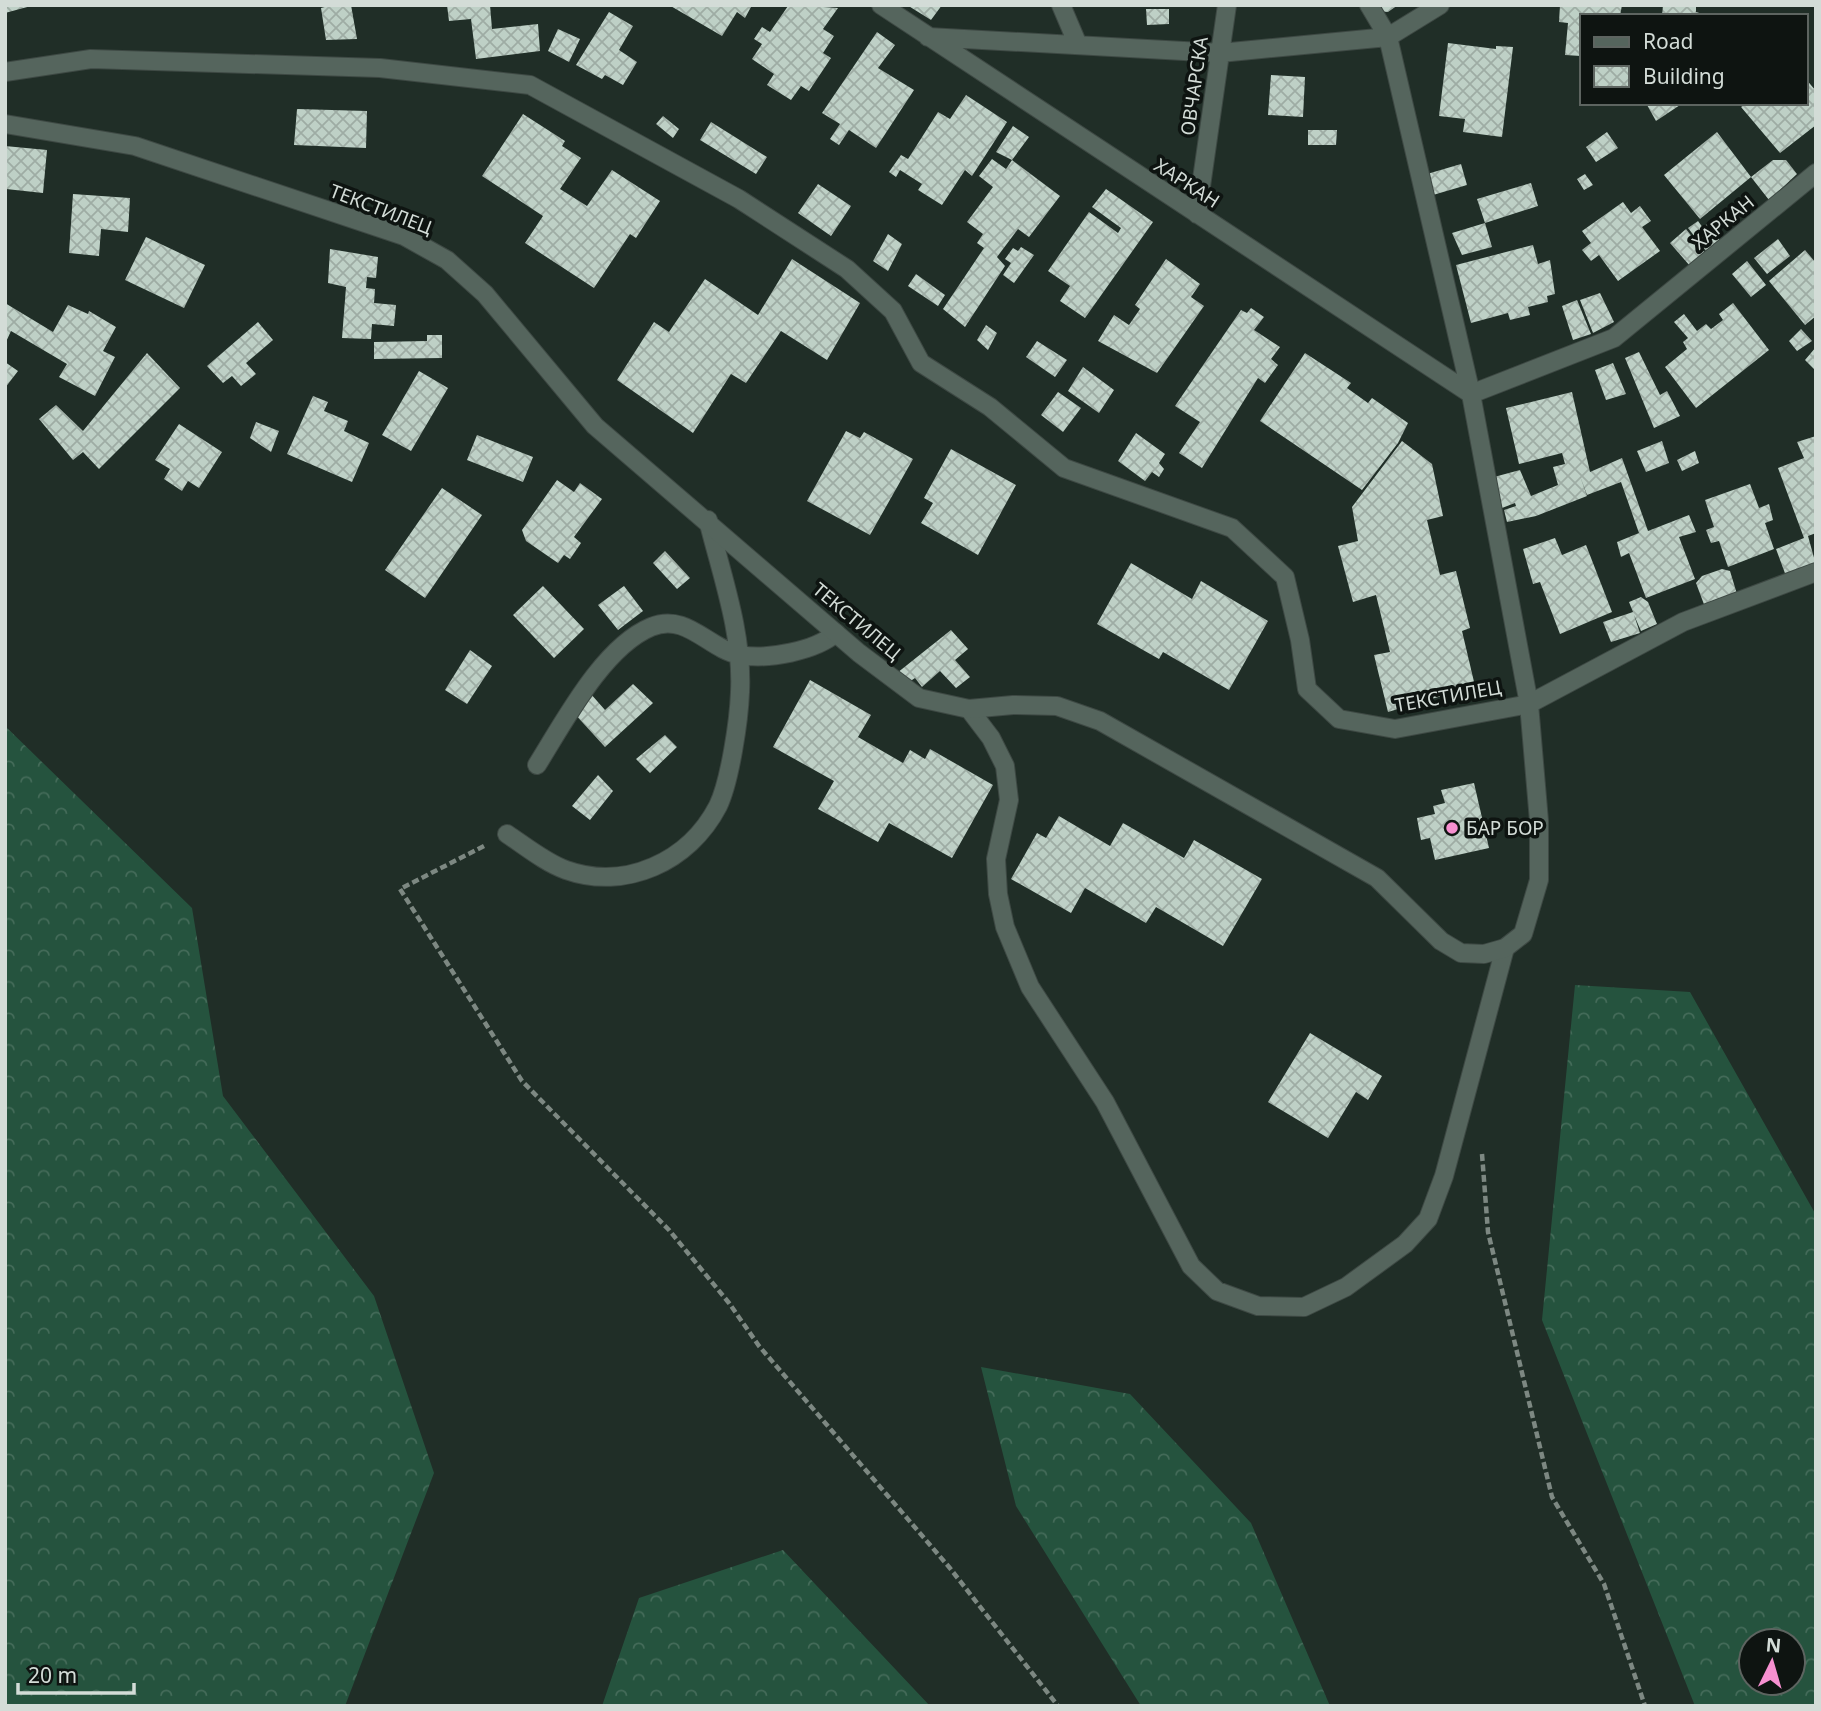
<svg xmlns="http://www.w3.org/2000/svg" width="1821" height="1711" viewBox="0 0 1821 1711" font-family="'Noto Sans',sans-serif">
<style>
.forest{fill:url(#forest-crowns);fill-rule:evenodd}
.building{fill:url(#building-cross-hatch)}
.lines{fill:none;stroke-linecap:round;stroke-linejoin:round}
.lane-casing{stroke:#3e4944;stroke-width:20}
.street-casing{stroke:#3e4944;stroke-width:20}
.path{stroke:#7d8882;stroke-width:4.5;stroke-dasharray:7 3.5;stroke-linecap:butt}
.lane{stroke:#55655d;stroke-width:18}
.street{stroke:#55655d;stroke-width:18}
.poi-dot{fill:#f690d0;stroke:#0e1411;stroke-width:2.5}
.labels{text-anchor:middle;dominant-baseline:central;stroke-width:7;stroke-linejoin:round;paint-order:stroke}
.street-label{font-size:19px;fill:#d3dcd7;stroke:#0e1411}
.poi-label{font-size:19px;fill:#d3dcd7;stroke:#0e1411;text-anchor:start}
</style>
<defs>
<pattern id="forest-crowns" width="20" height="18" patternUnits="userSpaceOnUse" patternTransform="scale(1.75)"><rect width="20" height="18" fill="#25533e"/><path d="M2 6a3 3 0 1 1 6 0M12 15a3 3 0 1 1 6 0" fill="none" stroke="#446b59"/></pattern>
<pattern id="building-cross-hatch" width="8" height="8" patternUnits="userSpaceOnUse" patternTransform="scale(1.75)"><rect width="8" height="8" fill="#bed0c6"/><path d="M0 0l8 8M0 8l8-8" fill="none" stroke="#9eaca4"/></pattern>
</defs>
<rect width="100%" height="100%" fill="#202e27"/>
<!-- forest -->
<path class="forest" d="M5,726l187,182 31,188 151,200 60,177 -89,233h-340z
M1575,985l115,7 126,223v491h-121l-153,-386zM1751,1641h42v42h-42z
M981,1367l149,27 121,129 79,183h-189l-125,-200z
M783,1550l147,156h-328l37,-108z"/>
<!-- building -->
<path class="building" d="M5,5h25l1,1 -26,7z
M332,5h19l6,34 -31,1 -5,-32z
M447,5h43l2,24 46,-5 2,27 -64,8 -5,-40 -22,2z
M669,5h79l3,2 -6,11 -8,-6 -15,24z
M793,5l45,3 -15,21 11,7 -11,17 8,5 -22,33 -8,-5 -10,14 -24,-15 7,-11 -22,-15 10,-15 -8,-5 8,-12 8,5 18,-26z
M907,5h35l-11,15z
M1363,5h35l-10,7 -23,-2z
M1560,5h62l-2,11h-39v40l-16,-1 3,-32 -9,-1z
M1663,5h33v7l13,4h-47z
M1146,9h23v15l-22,1z
M609,12l24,14 -14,24 18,12 -14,23 -18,-10 -3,4 -26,-14z
M558,29l22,10 -11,23 -21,-11z
M877,32l18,13 -17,23 36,22 -38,58 -27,-18 -10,15 -9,-6 10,-15 -18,-11z
M1448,43l48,6v-3l17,1 -11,90 -39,-5 2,-13 -26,-3z
M1271,75l34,2 -2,40 -35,-2z
M1805,78l11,13v34l-36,28 -39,-46 5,-4h59z
M966,95l41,27 -35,54 -7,-6 -23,35 -24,-15 4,-6 -22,-14 -4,7 -7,-5 12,-17 7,4 30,-47 12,7z
M1650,103h33l-27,18 -9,-16z
M297,109l70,2 -1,37 -72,-3z
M523,114l42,27 -3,5 19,12 -21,31 27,17 25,-36 48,31 -24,37 -6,-4 -36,54 -69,-45 18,-27 -61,-40z
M663,116l16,13 -6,9 -17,-14z
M711,122l56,35 -11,17 -56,-34z
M1013,126l16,11 -17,23 -16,-8z
M1308,130h29l-1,15h-28z
M1607,132l11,16 -22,14 -10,-15z
M1717,132l34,45 22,-17h13l11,14 -28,26 -18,-23 -51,42 -36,-44z
M5,146l42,4 -4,43 -37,-4z
M992,159l14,10 6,-9 48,36 -31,41 -11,-8 -21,28 8,9 -40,61 -22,-18 41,-61 -7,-5 6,-9 -16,-12 26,-35 -14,-11z
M1461,164l6,21 -34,10 -6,-21z
M1585,174l8,11 -9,5 -7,-11z
M1531,183l7,23 -53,17 -8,-24z
M818,184l33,22 -20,30 -33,-23z
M1106,189l47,33 -68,96 -25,-17 10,-15 -22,-15 41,-59 29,21 3,-5 -29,-21z
M73,194l57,4 -2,34 -27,-3 -2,27 -30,-3z
M1623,202l8,11 9,-7 11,15 -9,6 18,24 -42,30 -19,-26 -8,6 -9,-11 9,-7 -9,-12z
M1698,221l5,7 4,-4 13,16 -14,11 -18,-23z
M1485,223l7,24 -30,8 -10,-22z
M1686,229l19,24 -15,13 -20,-23z
M888,234l14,10 -14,27 -15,-10z
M146,237l59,28 -21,43 -59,-28z
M1778,239l12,17 -23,18 -13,-16z
M1533,245l5,19 12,-4 5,34 -8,2 1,6 -20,5 2,8 -20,5 -2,-7 -37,10 -15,-58z
M1021,247l13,8 -20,28 -11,-8 8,-12 -6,-4 8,-11 5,3z
M330,249l48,8 -2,21 -9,-1 -1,11 9,1 -1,14 22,2 -2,21 -22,-2 -1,15 -29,-1 4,-51 -18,-4z
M1805,250l11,13v53l-11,9 -36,-44z
M792,259l68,44 -33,57 -46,-29 -35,52 -15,-9 -38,59 -76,-53 37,-58 15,10 36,-53 53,36z
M1166,259l34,25 -9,13 13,9 -47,67 -59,-32 16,-26 15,10 11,-16 -5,-4z
M1747,261l19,24 -15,12 -19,-23z
M916,274l29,21 -7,11 -30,-20z
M1600,293l14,29 -21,11 -13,-33z
M1577,300l14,34 -18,6 -11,-34z
M5,303l48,29 15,-27 20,9 1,-3 27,16 -13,24 12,6 -20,39 -36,-19 8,-13 -56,-33 -6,13z
M1733,303l36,47 -73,58 -31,-41 22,-18 -4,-7 5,-4 -14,-16 10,-8 13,17 9,-7 5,5 12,-9 -4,-6z
M1251,308l13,9 -10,13 26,17 -9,12 7,6 -13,18 -7,-5 -56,90 -23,-15 21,-31 -25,-16 66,-96 6,3z
M258,322l15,18 -27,23 10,11 -15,12 -9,-10 -9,7 -16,-17z
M986,325l11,8 -9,17 -11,-10z
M1801,329l11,12 -15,10 -8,-10z
M427,335h15v23l-68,1v-17l53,-1z
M1037,341l30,19 -12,17 -29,-20z
M1816,347v24l-11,-11z
M1639,352l21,43 7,-4 13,25 -26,12 -29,-70z
M147,353l33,35 -81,81 -16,-17 -10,8 -34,-41 17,-14 27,26z
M1305,353l46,30 -4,5 21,15 4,-5 36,25 -10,20 -36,47 -102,-69z
M5,362l13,9 -13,17z
M1613,363l13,31 -20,6 -11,-30z
M1083,367l31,23 -15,23 -31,-22z
M419,371l29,17 -37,63 -29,-16z
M1058,392l23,16 -18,24 -22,-17z
M1572,392l18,80 32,-14 26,73 41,-16 7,17 -17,5 16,42 -49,19 -17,-45 -8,4 -4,-15 22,-9 -18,-51 -34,13 -7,-19 7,20 -51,20 -29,6 -3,-12 12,-4 -1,-3 -13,5 -8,-31 26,-7 11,26 27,-11 -5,-18 12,-3 -3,-11 -43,11 -13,-56z
M313,396l15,6 -4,9 24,10 -4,10 25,12 -17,39 -65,-28z
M256,422l23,9 -8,21 -21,-14z
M179,424l43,28 -23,36 -11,-7 -6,10 -18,-12 6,-10 -15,-9z
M846,431l14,7 4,-6 49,27 -43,76 -63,-34z
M1136,433l29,21 -6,9 5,6 -5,8 -7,-5 -7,9 -27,-20z
M477,435l56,22 -10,25 -56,-22z
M1816,436v97l-8,3 8,29 -30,11 -10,-27 28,-11 -26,-70 26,-10 -7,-16z
M1402,441l30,23 11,52 -16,4 13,55 16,-4 14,57 -8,3 13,55 -87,26 -14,-57 16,-3 -14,-57 -23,7 -15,-56 20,-5 -6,-34z
M1662,441l7,22 -23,9 -9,-21z
M951,449l65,36 -38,70 -57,-32 12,-20 -9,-5z
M1695,451l4,12 -17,8 -5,-11z
M557,480l17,12 6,-9 22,16 -28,38 7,6 -11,16 -6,-4 -6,8 -32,-22 -4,-11z
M1750,484l9,24 10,-4 4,16 -8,3 9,26 -46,18 -9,-26 -8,2 -5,-13 8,-3 -9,-27z
M442,488l40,27 -57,83 -40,-28z
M1555,538l7,17 24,-10 26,67 -52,22 -20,-52 -7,2 -10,-35z
M665,551l25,27 -13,11 -24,-26z
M1131,563l61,36 9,-18 67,40 -39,69 -66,-38 -4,7 -62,-35z
M1722,569l8,2 7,23 -32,13 -9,-24 6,-7z
M543,586l41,43 -30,29 -41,-43z
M624,586l19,25 -25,19 -20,-25z
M1641,597l7,5 9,22 -16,7 -7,-16 6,18 -29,9 -8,-20 30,-10 -4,-10z
M951,630l17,19 -13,11 15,17 -14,11 -16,-17 -18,16 -7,-9 -9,6 -9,-11z
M470,650l22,16 -25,38 -22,-14z
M810,680l61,35 -13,22 45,26 7,-13 15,9 5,-10 63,36 -41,73 -63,-35 -11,19 -60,-33 16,-28 -61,-34z
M633,684l20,19 -48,44 -33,-36 18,-18 15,17z
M665,735l12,12 -27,26 -14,-14z
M598,775l15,16 -23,29 -18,-14z
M1474,783l15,65 -54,12 -5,-22 -9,2 -4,-22 18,-4 -2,-8 12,-3 -4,-13z
M1059,816l51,30 13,-23 61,35 10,-18 68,39 -39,67 -67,-39 -10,16 -61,-35 -14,25 -60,-34 26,-46 9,5z
M1310,1033l72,43 -14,24 -12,-8 -28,46 -60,-36z"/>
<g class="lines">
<!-- lane casing -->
<g class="lane-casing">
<path id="lane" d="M969,709l22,29 14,28 4,34 -13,59 2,35 7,33 25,60 75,115 86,164 26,25 41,15 46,1 42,-20 59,-43 23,-25 16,-43 61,-228
M537,765c27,-43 66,-118 114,-138 36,-15 57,22 89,28 28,5 75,-4 96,-22
M507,834c18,12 39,29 59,36 59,21 123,-8 152,-64 12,-25 21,-86 22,-114 3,-58 -18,-116 -32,-172"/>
</g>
<!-- street casing -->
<g class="street-casing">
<path id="street" d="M881,5l590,389 143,-56 202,-165
M1061,5l17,40
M928,37l292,16 168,-16 52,-32
M5,72l86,-13 289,9 150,17 209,114 108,70 46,42 28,52 69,44 74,61 168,60 53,49 15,63 7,49 32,30 56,10 134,-25 154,-82 133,-50
M5,124l130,22 269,90 43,24 38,34 110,132 264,227 60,45 50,11 44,-4 44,1 43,15 277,157 64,63 20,12 23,1 21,-6 18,-14 16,-54v-59l-10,-117 -58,-310 -83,-357 -19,-32
M1197,214l30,-209"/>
</g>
<!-- path -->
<path class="path" d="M484,846l-84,43 122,192 147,149 60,73 30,43 190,221 109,139
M1482,1154l6,78 64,265 52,87 41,122"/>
<!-- lane -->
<use href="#lane" class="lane"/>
<!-- street -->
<use href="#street" class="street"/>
</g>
<!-- markers -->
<circle class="poi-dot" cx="1452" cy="828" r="7"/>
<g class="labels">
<!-- street labels -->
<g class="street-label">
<text transform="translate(1194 86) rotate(-82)">ОВЧАРСКА</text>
<text transform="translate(1187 183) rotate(33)">ХАРКАН</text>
<text transform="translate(381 209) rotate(21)">ТЕКСТИЛЕЦ</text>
<text transform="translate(1723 222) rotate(-39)">ХАРКАН</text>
<text transform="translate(857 621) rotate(40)">ТЕКСТИЛЕЦ</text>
<text transform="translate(1448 696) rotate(-10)">ТЕКСТИЛЕЦ</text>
</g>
<!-- poi labels -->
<g class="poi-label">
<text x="1466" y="828">БАР БОР</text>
</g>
</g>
<!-- border -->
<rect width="1821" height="1711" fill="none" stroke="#d3dcd7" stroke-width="14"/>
<!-- legend -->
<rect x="1580" y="14" width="228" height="91" fill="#0e1411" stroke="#5d6460" stroke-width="2"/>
<rect x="1594" y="37" width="35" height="10" fill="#55655d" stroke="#5d6460" stroke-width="2"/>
<text x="1643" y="49" font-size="21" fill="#d3dcd7">Road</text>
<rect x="1594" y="66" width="35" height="21" fill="url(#building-cross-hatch)" stroke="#5d6460" stroke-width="2"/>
<text x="1643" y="84" font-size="21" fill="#d3dcd7">Building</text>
<!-- north arrow -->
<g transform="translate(1772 1662) rotate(5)"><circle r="33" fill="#0e1411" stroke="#5d6460" stroke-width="2"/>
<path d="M0-5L12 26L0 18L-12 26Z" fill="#f690d0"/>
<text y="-10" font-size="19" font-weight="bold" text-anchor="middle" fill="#d3dcd7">N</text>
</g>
<!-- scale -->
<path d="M18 1683v10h116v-10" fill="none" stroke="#d3dcd7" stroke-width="3.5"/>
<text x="28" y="1683" font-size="21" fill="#d3dcd7" stroke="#0e1411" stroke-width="5" paint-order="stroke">20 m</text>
</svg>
